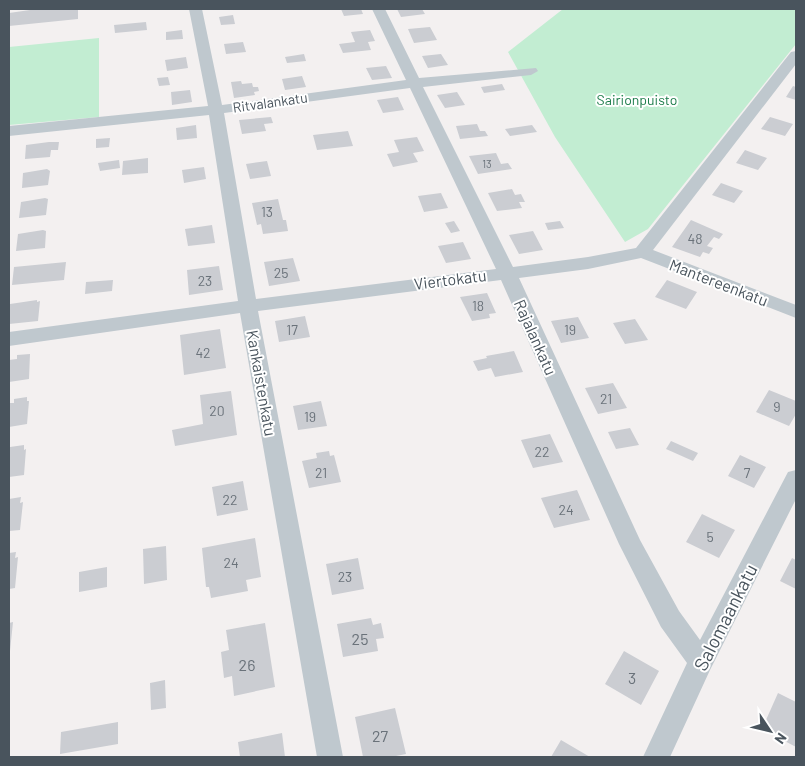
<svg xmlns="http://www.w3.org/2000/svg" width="805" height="766" viewBox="0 0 805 766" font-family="Barlow,sans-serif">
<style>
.green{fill:#c2edd2}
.building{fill:#cbcdd2}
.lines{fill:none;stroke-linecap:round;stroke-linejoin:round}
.minor{fill:#bfc8ce;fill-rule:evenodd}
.labels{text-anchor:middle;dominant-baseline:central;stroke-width:4;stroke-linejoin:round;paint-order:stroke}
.far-number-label{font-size:11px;fill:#6a727a}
.far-park-label{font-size:14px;fill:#1c7c4a;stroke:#fff}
.far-street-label{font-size:14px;fill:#49545d;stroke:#fff}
.number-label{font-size:14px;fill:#6a727a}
.street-label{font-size:16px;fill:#49545d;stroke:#fff}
.near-number-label{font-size:16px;fill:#6a727a}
.near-street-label{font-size:19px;fill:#49545d;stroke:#fff}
</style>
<rect width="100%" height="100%" fill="#f3f0f0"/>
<!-- green -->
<path class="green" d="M563,9h233v35l-148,185 -23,13 -70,-105 -47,-85z
M99,38v79l-90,8v-78z"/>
<!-- building -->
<path class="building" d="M37,9h41v10l-69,7v-13z
M341,9h20l2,5 -19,2z
M397,9h25l3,5 -24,3z
M233,15l2,9 -14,1 -2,-8z
M146,22l1,8 -32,3 -1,-8z
M430,27l7,13 -23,3 -6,-14z
M182,30l1,9 -17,1v-8z
M370,30l5,11 -7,1 3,8 -28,3 -4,-9 16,-2 -4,-10z
M243,42l3,10 -20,2 -2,-10z
M304,54l2,7 -19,2 -2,-6z
M441,54l7,11 -20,3 -6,-12z
M186,57l2,11 -21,3 -2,-11z
M386,66l6,12 -20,2 -6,-12z
M302,76l4,11 -21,3 -3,-11z
M168,77l2,8 -11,1 -2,-8z
M241,81l1,3 10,-1 1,4h5l1,4 -5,1 1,3 -21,3 -3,-16z
M502,84l3,6 -21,3 -3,-6z
M793,86l3,1v13l-10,-3z
M190,90l2,12 -20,3 -1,-13z
M457,92l8,13 -20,3 -8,-13z
M398,97l6,13 -21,3 -6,-13z
M271,117l2,6 -9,1 2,7 -24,3 -3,-14z
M770,117l23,7 -8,12 -24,-7z
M477,124l3,7h5l3,5 -28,3 -4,-13z
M196,125l1,13 -20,2 -1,-12z
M532,125l5,7 -27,4 -5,-7z
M348,131l5,15 -36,4 -4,-15z
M417,137l7,14 -11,2 5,9 -25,5 -6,-13 12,-2 -5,-12z
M110,138l-1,9 -13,1v-9z
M49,142h10l-1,8h-7l-1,7 -25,2 1,-14z
M745,150l22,8 -9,12 -22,-7z
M496,153l5,11 7,-1 4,6 -34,5 -9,-18z
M148,158v15l-26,2 1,-14z
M119,160l1,8 -20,3 -2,-8z
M267,161l4,15 -21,3 -4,-15z
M204,167l2,12 -22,4 -2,-13z
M47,169l3,2 -2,14 -26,3 1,-15z
M721,183l22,8 -9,12 -22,-8z
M512,189l3,6 6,-1 4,8h-6l3,6 -25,3 -9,-18z
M441,193l7,15 -24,4 -6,-16z
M45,198l3,1 -2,16 -27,3 2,-16z
M278,199l5,21h3l2,11 -25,3 -2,-10 -4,1 -5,-22z
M691,220l32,14 -4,5 -5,-2 -7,9 6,2 -4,6 -6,-2 -3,5 -28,-10z
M454,221l6,10 -9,2 -6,-10z
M560,221l4,7 -16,2 -3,-7z
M212,225l3,18 -27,3 -3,-17z
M43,230l3,1 -1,17 -29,3 2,-17z
M533,231l10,19 -24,4 -10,-19z
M463,242l8,17 -25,4 -8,-17z
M293,258l7,23 -31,5 -5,-24z
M66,262l-2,18 -52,5 2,-18z
M219,266l4,24 -34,5 -2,-25z
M113,280l-1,11 -27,3 1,-12z
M667,280l30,12 -11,17 -31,-12z
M487,293l9,20 -7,1 1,4 -18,3 -12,-24z
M37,300v2l3,-1 -2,20 -29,3 1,-20z
M305,316l5,21 -31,5 -4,-21z
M578,317l11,21 -28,5 -10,-22z
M635,319l13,21 -23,4 -12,-21z
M220,329l6,39 -42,7 -4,-40z
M514,351l9,21 -28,5 -4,-9 -13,3 -5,-10 14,-3 -1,-2z
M30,354l-1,25 -20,3v-22l8,-1v-4z
M613,383l14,25 -29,6 -13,-26z
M769,390l27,11v13l-7,12 -33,-14z
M231,391l6,44 -62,11 -3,-16 31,-6 -3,-29z
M27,397v4h2l-2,23 -18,3v-24h5v-4z
M321,401l6,25 -29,4 -5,-24z
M630,428l9,17 -23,4 -8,-17z
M550,434l13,28 -30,6 -12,-28z
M671,441l27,12 -5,8 -27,-12z
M24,445v5l2,-1 -2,26 -15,2 1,-30z
M329,451l1,5 4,-1 7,27 -32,6 -7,-27 15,-3 -1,-5z
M740,455l26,12 -12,21 -26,-12z
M243,481l5,29 -31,6 -5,-29z
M577,490l13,30 -36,8 -13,-30z
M21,497l-1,6 3,-1 -3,28 -11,1v-32z
M702,514l33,16 -16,28 -33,-16z
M255,538l6,39 -15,3 2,11 -37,7 -2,-11h-3l-4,-39z
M166,546l1,34 -23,4 -1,-35z
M16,552l-1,6 3,-1 -3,31 -6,1v-36z
M358,558l6,31 -32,6 -6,-31z
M792,558l4,2v29l-16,-8z
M107,567v20l-28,5v-20z
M371,618l2,7 8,-2 3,15 -8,1 2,12 -35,6 -6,-33z
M13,622l-3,29h-1v-28z
M265,623l10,64 -41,9 -2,-20 -8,2 -3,-26 8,-2 -3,-20z
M624,651l35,20 -18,34 -36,-21z
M165,680l1,28 -15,2 -1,-27z
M778,693l18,9v45l-34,-18z
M395,708l11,46 -15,3h-28l-8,-40z
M118,722v22l-58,10 1,-22z
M282,733l3,24h-45l-2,-15z
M561,740l29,17h-39z"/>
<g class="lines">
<!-- minor -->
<path class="minor" d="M189,9h13l20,96 184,-25 -34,-71h13l34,69 117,-10 2,3 -7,4 -108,12 90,180 75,-10 48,-9 155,-196 5,-1v13l-143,186 143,55v13l-155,-60 -53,11 -69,9 121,262 39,71 21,29 88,-168 8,-2v29l-86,171 -40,87h-27l44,-94 -26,-36 -42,-83 -118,-264 -243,31 85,446h-26l-77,-444 -231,33v-14l229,-31 -29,-186 -200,21v-10l199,-20zM410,88l86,181 -240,30 -32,-186z"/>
</g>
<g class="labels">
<!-- far-number labels -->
<g class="far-number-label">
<text x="487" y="163">13</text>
</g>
<!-- far-park labels -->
<g class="far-park-label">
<text x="637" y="99">Sairionpuisto</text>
</g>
<!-- far-street labels -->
<g class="far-street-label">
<text transform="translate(270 102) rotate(-8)">Ritvalankatu</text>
</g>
<!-- number labels -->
<g class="number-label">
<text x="267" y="211">13</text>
<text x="695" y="238">48</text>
<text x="281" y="272">25</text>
<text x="205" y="280">23</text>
<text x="478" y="305">18</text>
<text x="292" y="329">17</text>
<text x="570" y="329">19</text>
<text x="203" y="352">42</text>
<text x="606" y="398">21</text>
<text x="777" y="406">9</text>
<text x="217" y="410">20</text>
<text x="310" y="416">19</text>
<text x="542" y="451">22</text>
<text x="321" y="472">21</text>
<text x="747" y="472">7</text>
<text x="230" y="499">22</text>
<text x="566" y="509">24</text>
<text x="710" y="536">5</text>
<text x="231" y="562">24</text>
<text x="345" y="576">23</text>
</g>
<!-- street labels -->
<g class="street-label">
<text transform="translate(450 279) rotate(-7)">Viertokatu</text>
<text transform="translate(719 282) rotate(21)">Mantereenkatu</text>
<text transform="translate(536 337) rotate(66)">Rajalankatu</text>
<text transform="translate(262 383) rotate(80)">Kankaistenkatu</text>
</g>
<!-- near-number labels -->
<g class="near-number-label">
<text x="360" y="638">25</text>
<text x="247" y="664">26</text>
<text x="632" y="677">3</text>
<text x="380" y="735">27</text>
</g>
<!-- near-street labels -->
<g class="near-street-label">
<text transform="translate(725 617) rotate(-63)">Salomaankatu</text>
</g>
</g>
<!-- border -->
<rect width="805" height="766" fill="none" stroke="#49545d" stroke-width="20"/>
<!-- north arrow -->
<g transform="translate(770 731) rotate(125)" stroke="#ffffff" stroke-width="4" paint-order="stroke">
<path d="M0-4L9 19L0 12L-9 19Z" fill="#49545d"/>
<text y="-8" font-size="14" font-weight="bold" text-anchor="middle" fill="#49545d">N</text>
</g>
</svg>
